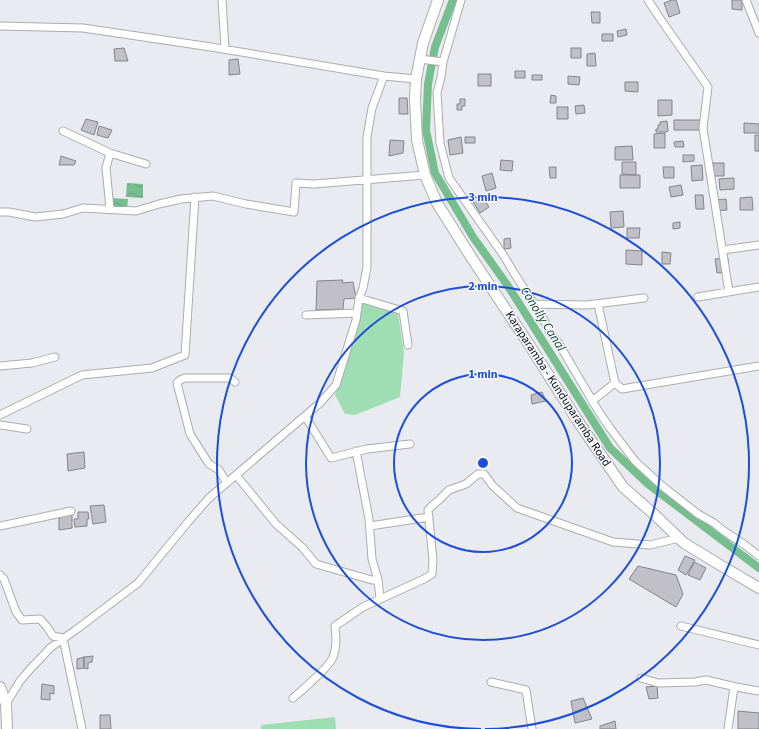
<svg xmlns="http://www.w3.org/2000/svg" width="759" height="729" viewBox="0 0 759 729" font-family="'Source Sans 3',sans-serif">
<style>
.grass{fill:#9fddb3}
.water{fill:url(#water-waves)}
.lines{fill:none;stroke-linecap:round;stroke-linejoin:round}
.canal{stroke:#76be8e;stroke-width:8}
.building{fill:#c0c0c6;stroke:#838489}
.street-casing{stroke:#ababb1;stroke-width:9}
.secondary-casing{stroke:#ababb1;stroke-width:12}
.street{stroke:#fff;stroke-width:7}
.secondary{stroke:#fff;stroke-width:10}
.ring{fill:none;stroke:#1d4ed8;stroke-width:2}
.labels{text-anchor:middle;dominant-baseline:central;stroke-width:3;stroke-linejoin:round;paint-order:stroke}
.street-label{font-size:12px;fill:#0e0e10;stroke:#f7f8fe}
.water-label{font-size:13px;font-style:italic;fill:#144a2b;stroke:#f7f8fe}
.centre{fill:#1d4ed8;stroke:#f7f8fe;stroke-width:2}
.ring-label{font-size:12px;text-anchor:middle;font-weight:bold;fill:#1d4ed8;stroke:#f7f8fe;stroke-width:3;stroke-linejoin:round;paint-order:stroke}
</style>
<defs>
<pattern id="water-waves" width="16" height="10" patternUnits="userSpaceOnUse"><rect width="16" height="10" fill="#76be8e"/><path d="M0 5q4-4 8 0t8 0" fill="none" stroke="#65a279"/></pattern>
</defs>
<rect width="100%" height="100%" fill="#eaebf1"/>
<!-- grass -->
<path class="grass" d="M362,303l36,11 6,39 -4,44 -45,18 -10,-1 -10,-19z
M335,717l1,12h-75v-4z"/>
<!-- water -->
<path class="water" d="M127,183l16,1v14l-17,-1z
M112,198l16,1 -1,10 -15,-1z"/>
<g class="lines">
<!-- canal -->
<path class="canal" d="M453,0l-18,47 -7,37 -2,46 9,43 38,64 35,49 102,162 38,36 111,84"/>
</g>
<!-- building -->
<path class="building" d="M672,0h4l4,13 -11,4 -5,-14z
M732,0h10v10l-10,-1z
M591,12h9v11h-8z
M626,29l1,6 -9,2 -1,-6z
M602,34h11v7h-11z
M124,48l4,13h-13l-1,-12z
M571,48h10v10h-10z
M595,53l1,13h-9v-12z
M238,59l2,15 -11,1v-15z
M515,71h10v7h-10z
M478,74h13v12h-13z
M532,75h10v5h-10z
M568,76l12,1 -1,8 -11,-1z
M625,82h13v10l-13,-1z
M551,95l5,1v7h-6z
M399,98h8l1,16h-9z
M460,99h5v7h-3v4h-5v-6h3z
M658,100h14v15l-14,1z
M584,105l1,8 -9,1 -1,-8z
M557,107h11v12h-11z
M86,119l12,3 -4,13 -13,-5z
M674,120h27v10h-27z
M667,121l1,10 -3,1h-9v-3h2v-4h2v-3z
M744,123l15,1v9h-15z
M99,126l13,4 -4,8 -11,-3z
M665,133v15h-11v-14z
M755,135h4v16h-4z
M461,137l2,16 -13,2 -2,-15z
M465,137h10v6h-10z
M390,140l14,1 -1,12 -14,3z
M683,141l1,6h-9l-1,-5z
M632,146l1,14h-18v-13z
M683,155h11v6l-11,1z
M61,156l15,5 -2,4h-15z
M501,160l12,1 -1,10 -12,-1z
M622,162h14v13l-14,-1z
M713,163h11v13h-11z
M702,165l1,15 -11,1 -1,-15z
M549,167h7v11h-6z
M663,167h11v11h-10z
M492,173l4,15 -10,3 -4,-15z
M620,175h20v13h-20z
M734,178v11l-14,1 -1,-11z
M681,185l2,10 -12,2 -2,-10z
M481,195l8,12 -9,6 -8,-13z
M695,195h8l1,14h-8z
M752,197l1,13h-13v-12z
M726,199l1,11 -12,1 -1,-11z
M623,211l1,16 -13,1 -1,-16z
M680,222v6l-7,1v-6z
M627,228h13l-1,10h-12z
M510,238l1,10 -7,1v-10z
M626,250l16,1v14l-16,-1z
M662,252l9,1 -1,11h-8z
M728,258l1,14 -12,1 -2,-14z
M343,280l-1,3 11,-1 3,16 -12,1 -1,10 -27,1 1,-29z
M542,392l4,9 -14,3 -1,-9z
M84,452l1,16 -17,3 -1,-17z
M104,505l2,17 -13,2 -3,-18z
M72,512v16l-13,2v-12h2v-2z
M78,512h10l1,7h-2v7l-12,1 -1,-8h4z
M685,556l10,4 -9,15 -8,-5z
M694,562l12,6 -6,12 -12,-5z
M638,566l38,9 7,19 -7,13 -47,-28z
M93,656l-1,6 -4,1v6l-4,-1v-11z
M84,657v11l-7,1v-10z
M42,684l12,2v8l-4,-1v7l-9,-1z
M657,686l1,12 -9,1 -3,-12z
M583,698l9,21 -17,4 -4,-22z
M738,711l21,2v16h-21z
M100,715h10l1,14h-11z
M615,721l1,8h-16v-3z"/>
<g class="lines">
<!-- street casing -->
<g class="street-casing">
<path id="street" d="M222,0l3,49
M461,0l-18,62 -2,15 -4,16 3,50 9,35 55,78 10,17 29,45 6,13 10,13 40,68 11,16 25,33 26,24 37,29 16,9 10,8 21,14 14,11
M648,0l11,17 49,70 -5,41 26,164
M746,0l13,33
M0,26l83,2 128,19 173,29 32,3
M420,59l23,3
M63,131l47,22 36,11
M110,153l-4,15 4,41
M0,212h9l26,5 28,-3 20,-6 53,3 23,-7 22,-5 32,-3 33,8 48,8 2,-29 18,1 111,-9
M723,250l36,-5
M698,297l61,-10
M359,298l44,13 5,34
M533,304l54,1 57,-7
M598,304l17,79
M306,315l51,-2
M0,366l32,-3 23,-6
M592,401l23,-18 7,6 137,-23
M0,415l82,-40 70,-7 33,-13 10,-158
M305,416l26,42 36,-9 43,-5
M0,425l27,4
M356,451l13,68 3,40 6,21 2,18
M236,475l40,49 27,24 13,16 56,16h6
M227,483l-8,-13 -10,-6 -19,-30 -13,-51 3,-3 5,-2h45l5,4
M0,526l71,-15
M370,526l59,-9
M0,575l4,4 12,33 6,8 18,-1 7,8 6,9 10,2 19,91
M681,626l78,19
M641,678l17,5 37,-1 11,-2 30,7 23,4
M491,682l35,8 6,39
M293,698c9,-8 36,-30 40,-41 4,-10 3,-20 2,-31l28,-19 61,-28 8,-5 1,-14 -5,-50 5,-5 6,-5 10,-10 17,-6 12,-10h6l9,12 24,22 96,34 37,3 29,-7
M6,704l14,-23 12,-14 9,-9 9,-10 27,-19 61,-46 50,-61 21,-24 111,-95 16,-18 20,-65 3,-22 4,-10 4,-21v-130l5,-29 12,-32
M728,729l6,-42"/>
</g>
<!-- secondary casing -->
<g class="secondary-casing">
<path id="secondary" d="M438,0l-15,43 -7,36 -1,19 2,42 8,35 12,28 34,54 57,86 51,80 44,64 33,29 28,27 36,22 39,23
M0,687l6,17 1,25"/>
</g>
<!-- street -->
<use href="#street" class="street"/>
<!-- secondary -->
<use href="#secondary" class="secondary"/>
</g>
<!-- distance rings -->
<g class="ring">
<circle cx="483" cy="463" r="89"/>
<circle cx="483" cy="463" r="177"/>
<path d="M481 729A266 266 0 1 1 485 729"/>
</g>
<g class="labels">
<!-- street labels -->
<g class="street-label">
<text transform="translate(558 389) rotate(57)">Karaparamba - Kunduparamba Road</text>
</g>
<!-- water labels -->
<g class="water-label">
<text transform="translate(543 319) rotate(58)">Conolly Canal</text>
</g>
</g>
<circle cx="483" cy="463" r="6" class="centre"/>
<g class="ring-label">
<text x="483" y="201">3 min</text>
<text x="483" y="290">2 min</text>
<text x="483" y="378">1 min</text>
</g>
</svg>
